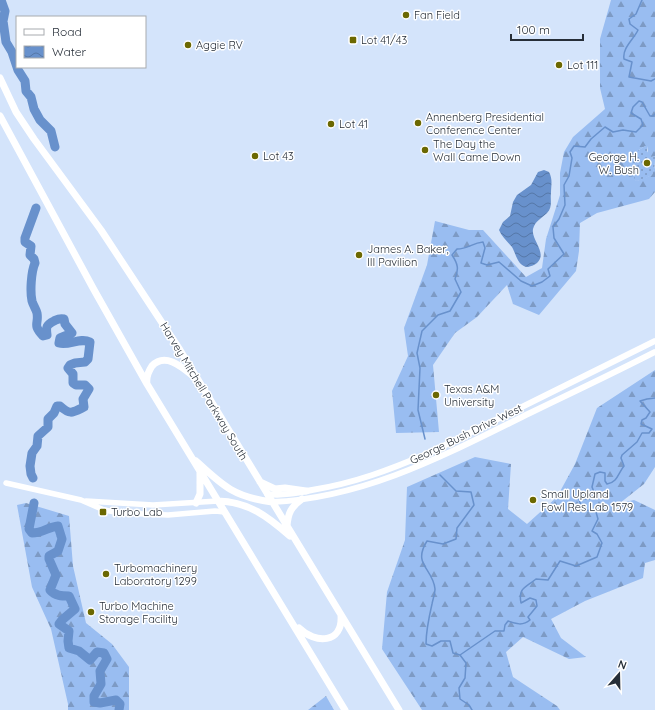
<svg xmlns="http://www.w3.org/2000/svg" width="655" height="710" viewBox="0 0 655 710" font-family="Quicksand,sans-serif">
<style>
.grass{fill:url(#grass-dots)}
.forest{fill:url(#forest-firs)}
.water{fill:url(#water-waves)}
.lines{fill:none;stroke-linecap:round;stroke-linejoin:round}
.stream{stroke:#6891cc;stroke-width:1.5}
.river{stroke:#6891cc;stroke-width:9}
.tertiary{stroke:#fff;stroke-width:5.5}
.secondary{stroke:#fff;stroke-width:6}
.trunk{stroke:#fff;stroke-width:7}
.poi-dot{fill:#6b6801;stroke:#fff;stroke-width:1.5}
.labels{text-anchor:middle;dominant-baseline:central;stroke-width:3;stroke-linejoin:round;paint-order:stroke}
.poi-label{font-size:11px;fill:#262e38;stroke:#fff;text-anchor:start}
.street-label{font-size:11px;fill:#262e38;stroke:#fff}
</style>
<defs>
<pattern id="grass-dots" width="8" height="8" patternUnits="userSpaceOnUse"><rect width="8" height="8" fill="#99bdf1"/><path d="M2 2h.1M6 6h.1" fill="none" stroke="#7d9ac4" stroke-width="1.8" stroke-linecap="round"/></pattern>
<pattern id="forest-firs" width="22" height="20" patternUnits="userSpaceOnUse"><rect width="22" height="20" fill="#99bdf1"/><path d="M5 1l3.5 6h-7zM16 11l3.5 6h-7z" fill="#7d9ac4"/></pattern>
<pattern id="water-waves" width="16" height="10" patternUnits="userSpaceOnUse"><rect width="16" height="10" fill="#6891cc"/><path d="M0 5q4-4 8 0t8 0" fill="none" stroke="#5577a7"/></pattern>
</defs>
<rect width="100%" height="100%" fill="#d4e4fb"/>
<!-- grass -->
<path class="grass" d="M645,146h3l-1,5 4,6 4,-1c0,6 0,14 -3,19 -1,1 -13,6 -15,6 -3,0 -6,-4 -8,-5l-1,-3c3,-6 6,-8 2,-15l4,-5z"/>
<!-- forest -->
<path class="forest" d="M611,0h44v156l-4,1 -3,-2v-9h-3l-11,7 -4,5 3,9 -5,6 1,3 5,1 1,3 2,1 15,-6 3,-9v26l-6,7 -52,14 -17,10 -1,28 -3,20 -37,44 -26,-11 -6,-19 -30,32 -22,16 -22,32 6,67 -43,1 -4,-42 16,-35 -4,-28 23,-63 8,-44 34,9h14l43,47 16,-9 4,-29 14,-44v-22l4,-21 9,-15 32,-28 -5,-21v-49z
M655,370v97l-11,17 -24,19 14,-3 21,10v50l-10,3 -2,15 -58,23 -34,18 10,19 25,19 -17,2 -46,-22 -17,15 7,25 44,29 3,4h-138l-40,-61 5,-57 18,-52 2,-53 68,-30 36,7 -3,45 19,15 30,-27 18,-33 22,-56z
M26,503l43,13 4,50 13,57 26,21 17,23v43h-61v-6l-17,-75 -19,-42 -15,-82z
M326,696l8,14h-26z"/>
<!-- water -->
<path class="water" d="M544,170l5,2c4,8 2,13 2,21 -1,7 2,14 -4,20 -5,5 -12,8 -14,16 -2,11 15,24 4,34 -2,2 -6,3 -9,4 -10,0 -12,-13 -16,-20 -5,-6 -10,-10 -13,-17l4,-8 7,-6 3,-14 4,-7 14,-10 7,-13z"/>
<g class="lines">
<!-- stream -->
<path class="stream" d="M642,0l-6,14 -7,5 1,5 8,6c-4,9 -16,18 -14,29l8,3 -3,15 22,4 4,-2
M425,439l-7,-29 2,-42 -3,-15 5,-22 16,-16 12,-4 11,-19 -6,-13c4,-10 3,-15 -3,-24l5,-6c11,0 15,-6 26,-7l2,6 -4,15 6,2 12,-3 22,19 11,5 10,-4 8,-6 -2,-7 16,-15 -10,-16 -1,-11 6,-8 6,-14 -1,-20 5,-9 3,-18 -2,-6 4,-6 11,1 6,-8 14,-12 8,5 10,-2 13,2 7,-7 -2,-6 -10,-6 2,-6 6,-6 3,1 8,14h3l2,-2
M440,475l16,16 15,1 3,13 -17,23 -1,11 -13,5 -16,-3c-15,24 6,27 8,48 0,4 -2,10 -3,15 -3,13 -6,26 -6,40l6,2 9,-5h9l3,12 7,2
M472,710l-3,-5 -9,-6 -1,-11 6,-10 1,-15 -6,-8 35,-24h9l1,-6 3,-4c8,3 15,5 22,-1l-2,-3 9,-11 -1,-6 -6,-2 -9,5c-3,-15 4,-15 15,-24l12,1 12,-19 16,5 21,-9 5,-14 -5,-9 -5,-3 6,-12 -2,-7 -14,-3 -3,-10h10l5,-7 -2,-5 3,-13 5,-2 5,1v8l2,3c11,-2 11,-11 17,-18l-3,-8 1,-3 15,-13 5,-9h7l3,-4 -11,-5 1,-4 4,-2 4,-6 -10,-11 7,-2 8,-1"/>
<!-- river -->
<path class="river" d="M1,0l4,11 -2,10 3,21 6,10 6,18 7,11 1,10 5,6 3,12 6,11 11,11 4,16
M33,478l-2,-4 -1,-8 2,-13 5,-7 1,-10 10,-9v-8l6,-6 3,-7h3c10,9 12,7 24,1l-1,-8 6,-10 -4,-4h-9l-3,-2v-9l-5,-6 2,-3 5,-2 10,-1 3,-3 2,-17c-10,-5 -21,4 -31,1l1,-5 12,-5 -7,-9 -1,-5c-5,-1 -6,0 -10,2 -8,4 -8,6 -7,14l-4,1c-11,-12 -4,-11 -6,-23 -1,-4 -4,-8 -5,-12 -2,-9 -1,-29 3,-38l-1,-4 -4,-4 1,-9 -6,-4v-4l11,-30
M34,503l-5,26 3,4c11,0 16,-6 26,-7l4,13 -4,12 -9,5v3l7,16 -6,15c5,6 12,6 19,6l6,13 -13,11 -3,4 10,7 -1,10 1,7 10,3 11,9 7,-8 7,1 3,6 -7,12 1,13 -7,12v6l6,1 16,-3 4,4 -1,6"/>
<!-- tertiary -->
<path class="tertiary" d="M6,483l75,17 23,10 17,3 47,2 47,-4 10,1
M86,501l67,4 65,-4"/>
<!-- secondary -->
<path class="secondary" d="M267,494c15,2 30,-1 45,-4 43,-7 77,-20 117,-37l226,-112
M272,502c94,-4 175,-48 258,-89 42,-20 84,-40 125,-61"/>
<!-- trunk -->
<path class="trunk" d="M0,78l16,34 18,27 67,91 79,120 219,360
M0,116l93,172 54,96 198,326
M147,384c-1,-6 1,-12 5,-18 13,-14 30,1 41,10
M196,461c27,25 38,36 76,41
M260,482l15,7 10,-1 21,3
M218,501c31,1 49,15 72,35
M196,503l4,-9v-22
M287,526c1,-13 4,-19 15,-27
M299,628c16,16 44,16 42,-13"/>
</g>
<!-- markers -->
<g class="poi-dot">
<circle cx="406" cy="15" r="4"/>
<rect x="349" y="36" width="8" height="8" rx="2"/>
<circle cx="188" cy="45" r="4"/>
<circle cx="559" cy="65" r="4"/>
<circle cx="418" cy="123" r="4"/>
<circle cx="331" cy="124" r="4"/>
<circle cx="425" cy="150" r="4"/>
<circle cx="255" cy="156" r="4"/>
<circle cx="647" cy="163" r="4"/>
<circle cx="359" cy="255" r="4"/>
<circle cx="436" cy="395" r="4"/>
<circle cx="533" cy="500" r="4"/>
<rect x="99" y="508" width="8" height="8" rx="2"/>
<circle cx="106" cy="574" r="4"/>
<circle cx="91" cy="612" r="4"/>
</g>
<g class="labels">
<!-- poi labels -->
<g class="poi-label">
<text x="414" y="15">Fan Field</text>
<text x="361" y="40">Lot 41/43</text>
<text x="196" y="45">Aggie RV</text>
<text x="567" y="65">Lot 111</text>
<text x="426" y="117">Annenberg Presidential<tspan x="426" dy="13">Conference Center</tspan></text>
<text x="339" y="124">Lot 41</text>
<text x="433" y="144">The Day the<tspan x="433" dy="13">Wall Came Down</tspan></text>
<text x="263" y="156">Lot 43</text>
<text x="639" y="157" text-anchor="end">George H.<tspan x="639" dy="13">W. Bush</tspan></text>
<text x="367" y="249">James A. Baker,<tspan x="367" dy="13">III Pavilion</tspan></text>
<text x="444" y="389">Texas A&amp;M<tspan x="444" dy="13">University</tspan></text>
<text x="541" y="494">Small Upland<tspan x="541" dy="13">Fowl Res Lab 1579</tspan></text>
<text x="111" y="512">Turbo Lab</text>
<text x="114" y="568">Turbomachinery<tspan x="114" dy="13">Laboratory 1299</tspan></text>
<text x="99" y="606">Turbo Machine<tspan x="99" dy="13">Storage Facility</tspan></text>
</g>
<!-- street labels -->
<g class="street-label">
<text transform="translate(204 391) rotate(59)">Harvey Mitchell Parkway South</text>
<text transform="translate(466 434) rotate(-26)">George Bush Drive West</text>
</g>
</g>
<!-- legend -->
<rect x="16" y="16" width="130" height="52" fill="#ffffff" stroke="#a8abaf"/>
<rect x="24" y="29" width="20" height="6" fill="#ffffff" stroke="#a8abaf"/>
<text x="52" y="36" font-size="12" fill="#262e38">Road</text>
<rect x="24" y="46" width="20" height="12" fill="url(#water-waves)" stroke="#a8abaf"/>
<text x="52" y="56" font-size="12" fill="#262e38">Water</text>
<!-- north arrow -->
<g transform="translate(619 674) rotate(20)" stroke="#ffffff" stroke-width="3" paint-order="stroke">
<path d="M0-3L7 15L0 10L-7 15Z" fill="#262e38"/>
<text y="-6" font-size="11" font-weight="bold" text-anchor="middle" fill="#262e38">N</text>
</g>
<!-- scale -->
<path d="M511 34v6h72v-6" fill="none" stroke="#262e38" stroke-width="2"/>
<text x="517" y="34" font-size="12" fill="#262e38" stroke="#ffffff" stroke-width="3" paint-order="stroke">100 m</text>
</svg>
